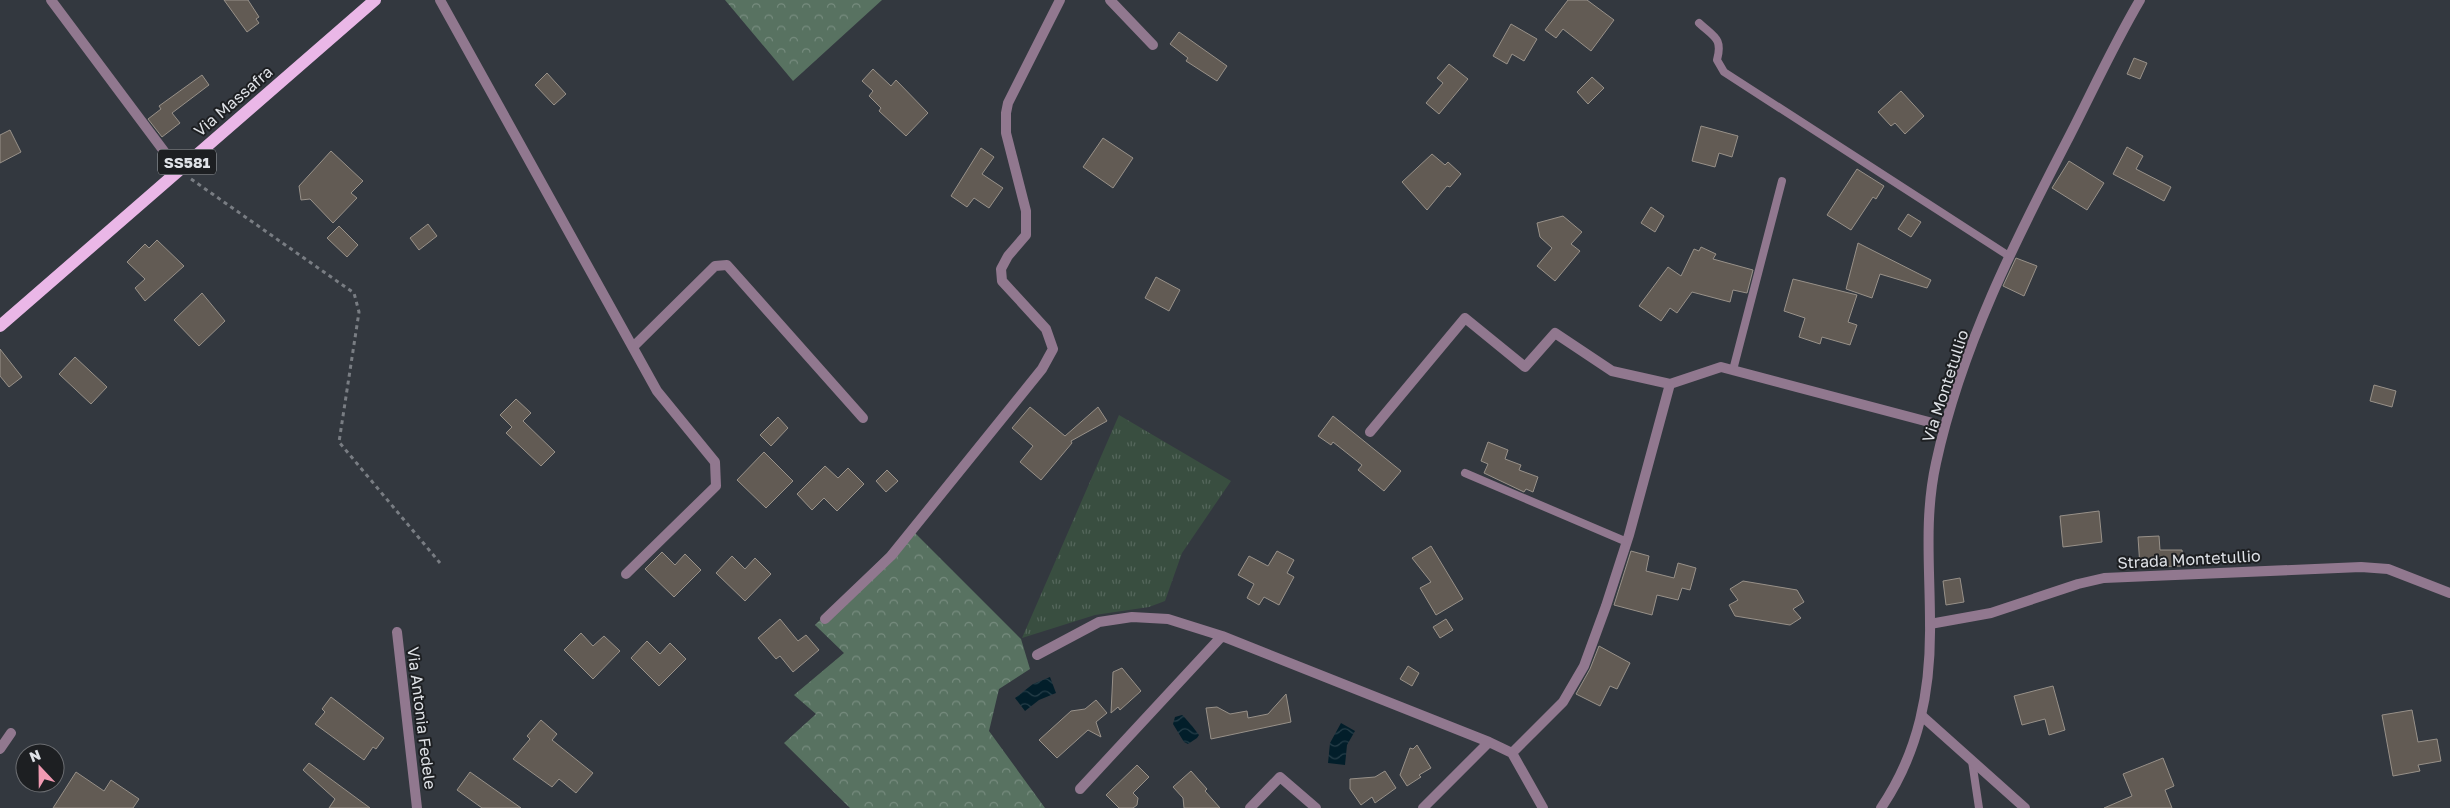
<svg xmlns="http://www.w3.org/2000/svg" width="2450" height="808" viewBox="0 0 2450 808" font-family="'Golos Text',sans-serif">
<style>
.grass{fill:url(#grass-tufts)}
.forest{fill:url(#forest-crowns)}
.water{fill:url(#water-waves)}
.building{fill:#625b54;stroke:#989189}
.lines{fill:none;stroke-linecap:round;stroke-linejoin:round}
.path{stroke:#797d83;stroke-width:3;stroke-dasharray:4 4;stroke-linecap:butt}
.service{stroke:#91788f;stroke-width:8}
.minor{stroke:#91788f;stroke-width:10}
.tertiary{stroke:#91788f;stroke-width:10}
.primary{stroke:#eab7e7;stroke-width:12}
.labels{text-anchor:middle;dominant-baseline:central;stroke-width:4;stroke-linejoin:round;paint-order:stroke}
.shield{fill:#1d1f22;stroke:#a5a8ac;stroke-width:1}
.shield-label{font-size:15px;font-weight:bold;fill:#dfe2e7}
.street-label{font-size:16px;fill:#dfe2e7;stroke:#1d1f22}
</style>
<defs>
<pattern id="grass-tufts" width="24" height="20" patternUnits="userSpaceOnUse" patternTransform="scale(1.25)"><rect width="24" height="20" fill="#394e40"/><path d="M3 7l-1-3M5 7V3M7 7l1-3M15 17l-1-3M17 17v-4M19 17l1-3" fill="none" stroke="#55675c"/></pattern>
<pattern id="forest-crowns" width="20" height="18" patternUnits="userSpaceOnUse" patternTransform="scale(1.25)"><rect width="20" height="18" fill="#587261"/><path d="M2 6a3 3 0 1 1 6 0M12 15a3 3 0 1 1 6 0" fill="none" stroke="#778c7f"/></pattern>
<pattern id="water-waves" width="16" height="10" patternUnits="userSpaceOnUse" patternTransform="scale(1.25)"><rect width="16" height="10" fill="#021e2a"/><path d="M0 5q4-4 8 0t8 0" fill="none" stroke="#263e49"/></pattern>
</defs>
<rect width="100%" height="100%" fill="#33383f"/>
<!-- grass -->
<path class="grass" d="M1119,415l112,66 -49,72 -17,48 -16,6 -54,8 -73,23z"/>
<!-- forest -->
<path class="forest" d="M725,0h157l-89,81z
M911,529l110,110 9,30 -31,20 -10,42 56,77h-195l-66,-65 32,-29 -22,-19 50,-42 -29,-28z"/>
<!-- water -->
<path class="water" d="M1050,677l6,16 -17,7 -14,11 -10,-13 18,-14z
M1182,715c2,1 16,18 17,20l-2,3 -9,6 -4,-2 -11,-18 2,-7z
M1341,723l14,8 -8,14 -2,20 -17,-2 2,-20z"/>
<!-- building -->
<path class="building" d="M224,0h24l11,17 -3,2 3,4 -12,9z
M1568,0h19l27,20 -23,31 -28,-22 -7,9 -11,-8z
M1511,24l26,15 -13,22 -12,-7 -5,10 -14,-8z
M1179,32l48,34 -10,15 -31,-20 2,-3 -18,-14z
M2134,58l13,5 -7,16 -13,-5z
M1449,64l19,15 -29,35 -13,-11 17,-20 -6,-5z
M873,69l18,17 5,-6 32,33 -22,23 -27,-25 2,-3 -12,-12 4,-5 -11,-10z
M547,73l19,21 -12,11 -19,-20z
M202,75l7,10 -37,28 8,10 -18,14 -14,-18 13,-10 -2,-3z
M1592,77l12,11 -16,16 -11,-12z
M1901,91l23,25 -19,18 -10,-11 -4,3 -13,-14z
M1701,126l37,10 -6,21 -13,-4 -4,14 -23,-6z
M10,130l11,22 -21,11v-28z
M1103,138l30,20 -20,30 -30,-21z
M2127,147l16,9 -7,13 35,18 -7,14 -51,-27z
M981,148l13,9 -12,17 21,14 -14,20 -15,-10 -7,9 -16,-11z
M331,151l32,30 -12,12 6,5 -24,25 -23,-24 -9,1 -2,-14z
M1432,154l13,11 3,-3 13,12 -11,13 -3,-1 -20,24 -25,-28z
M2069,161l35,22 -17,27 -35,-22z
M1857,169l27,17 -8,13 -3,-2 -22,33 -24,-15z
M1651,207l13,9 -9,16 -14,-9z
M1908,214l13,8 -10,15 -13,-8z
M1563,216l19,16 -11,12 9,7 -25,30 -18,-15 15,-18 -12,-11 -3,-14z
M428,224l9,12 -18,14 -9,-12z
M339,226l19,19 -11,12 -20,-19z
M157,240l27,26 -39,35 -10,-13 10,-9 -18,-17 18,-18 4,4z
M1858,243l73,37 -4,8 -47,-14 -8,24 -26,-9z
M1701,247l15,7 -3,5 40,11 -6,23 -14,-3 -3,12 -38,-10 -15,21 -7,-5 -9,13 -22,-15 29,-39 13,9 13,-27 5,2z
M2016,258l21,8 -13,30 -21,-10z
M1156,277l24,13 -11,21 -24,-13z
M1793,279l64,16 -9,27 9,3 -7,20 -28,-8 -2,7 -21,-7 6,-19 -21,-7z
M202,293l23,28 -26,25 -25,-26z
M0,349l22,28 -13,10 -9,-11z
M75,357l32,30 -16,17 -32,-30z
M2374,385l22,6 -4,16 -22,-6z
M516,399l15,14 -8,8 32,31 -14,14 -35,-33 6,-6 -12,-12z
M1030,407l35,29 33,-29 9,14 -36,20 1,2 -31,37 -21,-18 13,-16 -21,-18z
M1333,416l68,55 -17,20 -26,-21 4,-5 -29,-23 -2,3 -13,-9z
M778,417l10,11 -17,18 -11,-11z
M1488,442l20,8 -3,9 16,6 -2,5 19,7 -5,15 -7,-3 -2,3 -40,-19 4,-9 -7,-3z
M764,452l29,29 -27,27 -29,-28z
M825,466l13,12 10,-10 16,16 -27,27 -13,-13 -12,12 -15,-16z
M887,470l11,11 -12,11 -10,-11z
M2099,511l3,31 -39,5 -3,-31z
M2159,536l1,14h22l1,16 -43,1 -2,-30z
M1431,546l32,53 -27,16 -16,-27 11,-6 -19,-24z
M1277,551l17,9 -7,13 7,4 -15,28 -15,-8 -5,8 -12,-7 7,-14 -16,-9 11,-19 19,10z
M1631,551l18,5 -3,15 28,7 4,-15 18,5 -6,22 -8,-2 -4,12 -21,-5 -5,20 -38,-10z
M662,552l13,13 10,-11 16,16 -27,27 -29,-28z
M732,556l13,13 10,-11 16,16 -26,27 -29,-28z
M1960,578l4,24 -18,3 -3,-24z
M1743,581l54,9 7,12 -11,7 8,9 -11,7 -55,-9 -6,-11 9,-5 -8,-11z
M780,619l18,22 8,-6 13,15 -26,22 -13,-16 -4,3 -18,-21z
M1446,619l7,11 -13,8 -7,-11z
M581,633l12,13 11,-10 16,15 -27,28 -29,-29z
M647,641l13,13 10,-11 16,16 -27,27 -28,-28z
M1599,646l31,17 -13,26 -7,-3 -10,20 -24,-12 14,-25z
M1408,666l11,7 -7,13 -12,-7z
M1122,668l19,23 -21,19 -2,-3 -7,6 2,-41z
M2053,686l12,44 -16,5 -4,-16 -23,6 -8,-29z
M1286,694l5,28 -80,17 -5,-31 11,-1 13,7 17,-3 1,7 20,-4z
M331,697l53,41 -8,11 -3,-2 -9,13 -49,-36 10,-12 -3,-3z
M1096,700l11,13 -11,9 5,15 -13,-7 -31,28 -18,-18 32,-29 14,-2z
M2412,710l6,32 19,-3 4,22 -23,4 2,6 -27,5 -11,-61z
M541,720l16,14 -5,6 41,33 -17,20 -17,-14 -7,8 -39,-28 17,-20 -3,-3z
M1417,745l14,23 -12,7 2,2 -14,9 -7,-11 10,-27 3,1z
M2163,758l11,28 -9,4 7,18h-68l28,-12 -9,-22z
M309,763l61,45h-41l6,-9 -32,-29z
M1137,765l12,12 -16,16 5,5 -1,7 -4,3h-14l-13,-13z
M1191,771l16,18 -2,2 15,17h-36l-1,-10 -10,-11z
M1385,771l11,17 -21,15 -3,-6 -11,8 -11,-16v-10l25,-2z
M76,772l28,19 7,-11 28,19 -6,9h-80z
M470,772l51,36h-39l-25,-18z"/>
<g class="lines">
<!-- path -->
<path class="path" d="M191,179l163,114 5,19 -20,130 101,121"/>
<!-- service -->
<path class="service" d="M1699,23c15,14 24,15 18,37l7,12 285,184
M1733,370l49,-189
M1465,473l162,69
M1972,761l7,47"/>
<!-- minor -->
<path class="minor" d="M51,0l127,170
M440,0l217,391 58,71 1,24 -90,88
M1110,0l43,45
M633,347l82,-81 12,-1 136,153
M1370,432l95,-114 60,49 30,-34 57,38 58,13 51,-17 223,59
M825,619l66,-63 151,-187 11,-20 -7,-20 -44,-48 -1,-12 7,-13 18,-21v-24l-20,-78v-20l2,-10 52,-103
M1930,624l61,-11 87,-29 26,-6 257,-11 27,2 62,24
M397,632l20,176
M1037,655l62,-33 33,-5 36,2 54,17 267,106 23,11 31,55
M1922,716l103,92
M0,749l11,-16
M1512,753l51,-51 21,-36 22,-60 23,-71 41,-151
M1080,789l142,-153
M1250,808l30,-31 36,31
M1423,808l66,-66"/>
<!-- tertiary -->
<path class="tertiary" d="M1881,808c38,-56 50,-118 49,-185 0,-55 -6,-106 6,-160 25,-116 80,-224 134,-328 23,-45 44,-91 70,-135"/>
<!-- primary -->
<path class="primary" d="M0,326l375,-326"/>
</g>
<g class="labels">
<!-- shield labels -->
<rect class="shield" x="158" y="149.5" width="58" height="25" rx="4"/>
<g class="shield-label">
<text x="187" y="162">SS581</text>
</g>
<!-- street labels -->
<g class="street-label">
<text transform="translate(233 101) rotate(-41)">Via Massafra</text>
<text transform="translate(1945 386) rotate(-72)">Via Montetullio</text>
<text transform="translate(2189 559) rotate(-3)">Strada Montetullio</text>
<text transform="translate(422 718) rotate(83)">Via Antonia Fedele</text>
</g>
</g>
<!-- north arrow -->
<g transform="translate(40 768) rotate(338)"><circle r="24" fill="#1d1f22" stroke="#6b6d71"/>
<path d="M0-4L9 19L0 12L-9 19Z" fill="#f19ab2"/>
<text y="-8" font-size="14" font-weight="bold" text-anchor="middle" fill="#dfe2e7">N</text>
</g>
</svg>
